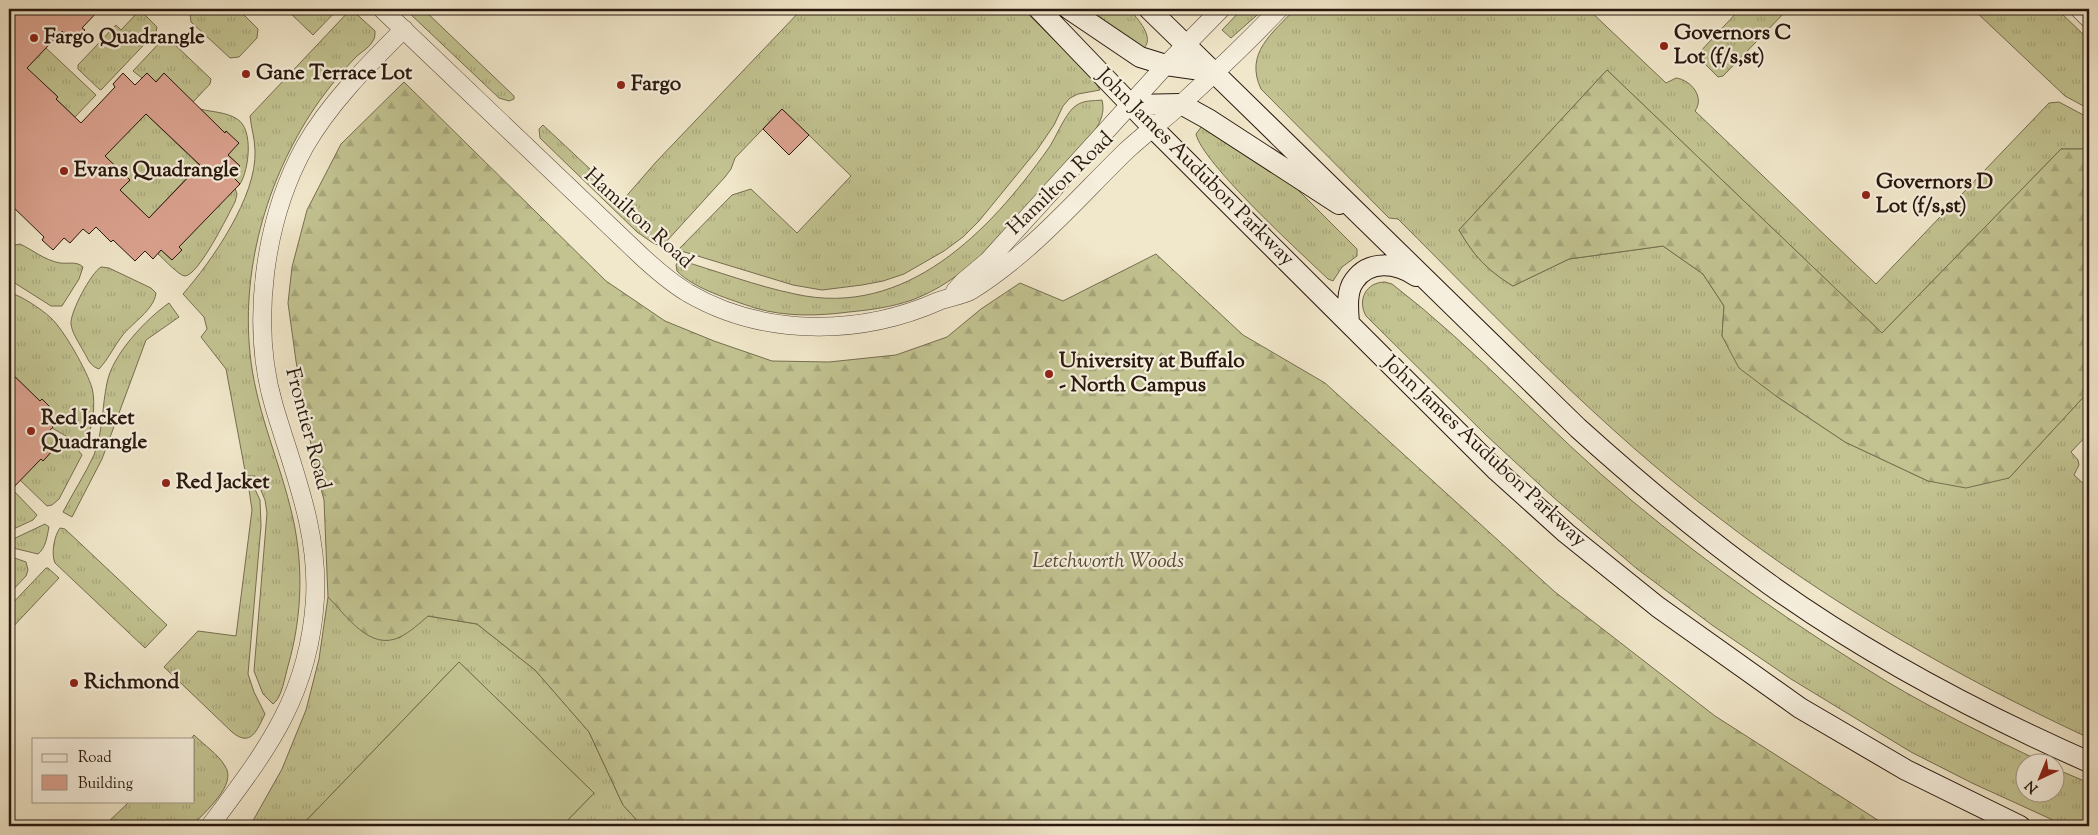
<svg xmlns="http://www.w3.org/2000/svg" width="2098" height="835" viewBox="0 0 2098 835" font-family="'Sorts Mill Goudy',serif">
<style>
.grass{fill:url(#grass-tufts);stroke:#766e50}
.forest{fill:url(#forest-firs);stroke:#766e50}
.pitch{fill:#c2c391;stroke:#766e50}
.building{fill:#dca390;stroke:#29180e;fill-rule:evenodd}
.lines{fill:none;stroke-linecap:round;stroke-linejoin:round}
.tertiary-casing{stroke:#5b4c3d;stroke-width:19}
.secondary-casing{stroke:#29180e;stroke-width:22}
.tertiary{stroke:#f6efdd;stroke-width:18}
.secondary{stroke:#f6efdd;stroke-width:20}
.poi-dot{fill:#8f2418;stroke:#f6efdd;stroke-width:2}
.labels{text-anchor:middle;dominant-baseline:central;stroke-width:4.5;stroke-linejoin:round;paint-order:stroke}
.poi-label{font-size:21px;font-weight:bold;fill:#29180e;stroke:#f6efdd;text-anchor:start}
.street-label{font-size:21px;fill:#29180e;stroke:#f6efdd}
.park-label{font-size:21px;font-style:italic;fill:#574b35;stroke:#f6efdd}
</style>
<defs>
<pattern id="grass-tufts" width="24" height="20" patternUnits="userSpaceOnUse" patternTransform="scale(1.25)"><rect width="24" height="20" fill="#c2c391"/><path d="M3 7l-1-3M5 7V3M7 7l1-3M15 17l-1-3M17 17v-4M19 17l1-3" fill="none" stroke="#a7a77c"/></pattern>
<pattern id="forest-firs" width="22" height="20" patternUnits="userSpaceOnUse" patternTransform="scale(1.25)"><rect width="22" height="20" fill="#c2c391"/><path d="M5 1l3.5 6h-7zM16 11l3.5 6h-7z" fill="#a7a77c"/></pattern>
</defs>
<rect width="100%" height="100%" fill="#f1e7ca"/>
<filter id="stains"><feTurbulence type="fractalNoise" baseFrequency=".004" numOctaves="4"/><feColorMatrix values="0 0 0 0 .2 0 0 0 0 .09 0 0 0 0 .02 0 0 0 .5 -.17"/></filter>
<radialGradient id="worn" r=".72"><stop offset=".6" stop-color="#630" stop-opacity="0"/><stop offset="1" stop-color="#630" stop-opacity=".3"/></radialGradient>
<!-- grass -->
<path class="grass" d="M194,9h44l20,20 -1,9 -18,19 -9,1 -39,-36 -1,-8z
M286,9h52l-25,26z
M351,9l24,22c0,4 0,8 -3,11 -3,6 -11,10 -16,15 -13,13 -25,28 -36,43 -51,72 -79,165 -70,253 5,53 27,102 40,153 14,53 13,108 -2,160 -3,10 -6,32 -15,38l-10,-10 -9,-23 13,-158 -2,-13 -10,-24h-9l-20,-107 -25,-32 6,-8 -3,-12 -21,-23c29,-33 74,-98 72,-143 0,-12 -4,-24 -5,-35z
M405,9h18l91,87v3l-5,2 -10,-3z
M802,9h221l71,71 6,10 -22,4 -8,4 -7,8 -9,19 -17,25 -58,71 -16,16 -19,14 -40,23 -21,7 -21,4 -40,5 -29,-5 -115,-35 54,-55 19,-6 46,44 54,-57 -69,-67 -47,49 -4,11 -6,8 -60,66 -5,3 -7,-3 -16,-11 -97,-94 -1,-9 4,-4 80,75 33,-38z
M1081,9h48c8,9 27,29 14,40z
M1242,9h22l-33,29 -9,-8z
M1295,9h293l78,74 10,-5c15,2 29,19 19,33l181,173 173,-181 10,-1 30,16v31h-28l-179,184 -275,-263 -148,160c15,26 28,40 54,56l56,-27 94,-13 40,28 21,32 -2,30 54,60 69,46 83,39 81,-3 80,-87v42l-18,19 7,8 1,5 -5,10 15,14v249c-131,-61 -256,-132 -371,-221 -116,-88 -217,-195 -320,-298l-9,-1 -128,-129c-17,-36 12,-56 34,-80z
M1740,9h48l-65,67 -5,1 -19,-19 -1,-4z
M1973,9h84l32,31v69l-24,-13z
M140,10l17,17 -1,5 -55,58 -2,-1 -21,-20v-4l38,-40 5,5z
M164,38l5,1 42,40 -1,5 -17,18 -29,-29 -8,9 -9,-9 -5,5 -9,-7z
M46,48l50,47 -21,22 -19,-18 2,-2 -12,-11 -26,-11z
M1102,100c3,12 -1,21 -8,32 -20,23 -40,45 -60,68 -35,39 -71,81 -122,100 -20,7 -42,10 -63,12 -31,4 -63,5 -94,-4 -23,-8 -61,-19 -78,-37l-1,-6 3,-5c38,11 77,26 116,34 111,25 195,-63 253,-145 8,-11 18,-38 29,-44 7,-5 17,-4 25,-5z
M200,109c11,3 27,3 37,10 17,10 12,51 3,65l-9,-9 9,-9 -12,-11 -2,-24 -1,2z
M146,114l53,51 -50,53 -29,-28 9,-10 -34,-33 28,-10z
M1202,126l84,52 71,71v7l-15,11 -9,14 -5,-2c-26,-25 -126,-116 -132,-145z
M235,188l2,6 -2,8c-7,13 -36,73 -50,74 -6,0 -22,-18 -27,-22l3,-4 11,10 10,-10 -3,-3z
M20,244c13,6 24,16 40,19 8,1 17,-2 23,4l-4,12 -17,27h-11l-41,-26v-29l5,-6z
M101,267l8,1 42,20 5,5c-2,17 -24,30 -34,43 -8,10 -14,24 -23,33 -9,-3 -11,-10 -15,-17 -5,-9 -12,-19 -13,-28 -1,-12 20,-51 30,-57z
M1385,282l7,2c85,65 156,147 239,216 80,67 166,127 255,181 50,30 104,56 156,81h-16v30h30v-23l33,14v43h-23l-94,-43 -61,-31 -120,-73 -79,-54 -76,-57 -83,-71 -66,-61 -121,-120c-9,-16 0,-34 19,-34z
M9,292c14,5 31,16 42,26 13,12 36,53 41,70 4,15 1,43 -8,56h-4l-28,-16 1,-1 -9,-9 8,-9 -10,-10 -2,2 -31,-30z
M169,303l10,14 -33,23 -44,119 -30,58 -9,-5c10,-19 22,-38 31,-57 9,-23 8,-49 13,-72 5,-28 39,-64 62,-80z
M48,432l30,18 4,5 -23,44 -7,6 -5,1 -27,-26 21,-21 2,2 10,-11 -11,-11z
M249,482l3,1 8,17 1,26 -13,148 6,18 11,22c-8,16 -14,34 -33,18l-68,-65 34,-36 38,5 16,-126 -4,-27z
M12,489l25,26 -4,5 -24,11v-39z
M45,524l4,3c-2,9 -3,21 -11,27l-29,-7v-6z
M60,528l5,1 102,96 -22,23 -90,-85c-4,-9 -1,-27 5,-35z
M9,556l17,6 2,8 -2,6 -17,18z
M46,568h2l11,10 -50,53v-24z
M328,597l26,26 45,15 29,-22 49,8 58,46 54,62 34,73 19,21h-80l32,-33 -135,-131 -158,164h-51l32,-57 24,-59 13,-51z
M194,735c10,10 24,19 31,31 13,19 -21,46 -33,60h-88l26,-25h64v-62h-3z"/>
<!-- forest -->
<path class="forest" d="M1607,70l275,263 179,-184h28v242l-80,87 -43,10 -38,-7 -83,-39 -69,-46 -37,-28 -17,-32 2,-30 -21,-32 -40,-28 -94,13 -56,27c-26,-16 -39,-30 -54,-56z
M404,82l202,199 59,40 49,20 58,20 57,1 67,-7 51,-18 34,-28 39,-26 43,18 93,-47 87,81 82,48 230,209 160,124 172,110h-1245l-19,-21 -34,-73 -54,-62 -58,-46 -49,-8c-9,8 -18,16 -28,21 -30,15 -54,-22 -72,-40l-4,-97 -9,-33 -19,-106 -8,-58 4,-36 15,-57 34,-66z"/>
<!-- pitch -->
<path class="pitch" d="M459,662l135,131 -32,33h-261z"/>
<!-- building -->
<path class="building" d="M9,9h91l-18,19 3,2 -12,12 -11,-11 -35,37 31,29 -2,2 25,24 34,-36 -2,-3 10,-11 12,12 12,-12 9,9 8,-9 61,60 1,-2 13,12 -11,12 12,11 -9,9 9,9 -61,63 3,3 -10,10 -11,-10 -8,9 -8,-8 -10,10 -22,-21 -2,2 -15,-15 -7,7 -6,-5 -13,14 -6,-5 -11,12 -11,-10 2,-3 -35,-34zM146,114l54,51 -51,53 -29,-28 10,-10 -25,-24z
M782,109l27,26 -20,20 -26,-26z
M9,371l31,30 2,-2 10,10 -8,9 9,9 -11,12 11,11 -10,11 -2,-2 -32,33z"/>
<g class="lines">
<!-- tertiary casing -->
<g class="tertiary-casing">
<path id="tertiary" d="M382,9l257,245c15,14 31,28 49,39 76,44 172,43 251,8 10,-4 26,-6 33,-11 59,-37 104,-90 153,-138 17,-16 36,-30 54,-46 34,-31 68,-63 100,-97
M2079,9l10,10
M955,291l8,-9 25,-21 178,-196 55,-56
M210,826c56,-75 99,-129 105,-227 4,-68 -22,-129 -41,-193 -24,-82 -10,-186 31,-260 26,-45 63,-81 99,-117"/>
</g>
<!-- secondary casing -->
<g class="secondary-casing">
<path id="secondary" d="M1039,9l115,120 341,340 71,64 92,74 142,101 106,62 114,56
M1069,9l71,48 26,8 49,7
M1149,9l429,419c61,55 124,108 191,156 99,71 209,129 320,178
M1131,105l50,-1 27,15 131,85
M1349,323c-1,-13 -3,-31 5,-42 15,-22 43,-18 62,-5"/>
</g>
<!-- tertiary -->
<use href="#tertiary" class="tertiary"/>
<!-- secondary -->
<use href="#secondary" class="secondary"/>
</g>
<!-- markers -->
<g class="poi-dot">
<circle cx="34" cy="38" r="5"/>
<circle cx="1664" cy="46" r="5"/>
<circle cx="246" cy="74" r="5"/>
<circle cx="621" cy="85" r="5"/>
<circle cx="64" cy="171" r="5"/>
<circle cx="1866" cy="195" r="5"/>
<circle cx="1049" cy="374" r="5"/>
<circle cx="31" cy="431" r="5"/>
<circle cx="166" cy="483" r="5"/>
<circle cx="74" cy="683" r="5"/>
</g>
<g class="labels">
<!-- poi labels -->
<g class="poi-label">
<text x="1674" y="34">Governors C<tspan x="1674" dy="24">Lot (f/s,st)</tspan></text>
<text x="44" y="38">Fargo Quadrangle</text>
<text x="256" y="74">Gane Terrace Lot</text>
<text x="631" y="85">Fargo</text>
<text x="74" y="171">Evans Quadrangle</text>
<text x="1876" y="183">Governors D<tspan x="1876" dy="24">Lot (f/s,st)</tspan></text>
<text x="1059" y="362">University at Buffalo<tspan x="1059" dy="24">- North Campus</tspan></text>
<text x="41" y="419">Red Jacket<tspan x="41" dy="24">Quadrangle</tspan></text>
<text x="176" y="483">Red Jacket</text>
<text x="84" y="683">Richmond</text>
</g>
<!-- street labels -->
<g class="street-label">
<text transform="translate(1195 168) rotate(45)">John James Audubon Parkway</text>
<text transform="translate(1061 184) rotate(-44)">Hamilton Road</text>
<text transform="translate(638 219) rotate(42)">Hamilton Road</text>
<text transform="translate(307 429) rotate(75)">Frontier Road</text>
<text transform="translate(1484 452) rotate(43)">John James Audubon Parkway</text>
</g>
<!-- park labels -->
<g class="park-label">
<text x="1108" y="562">Letchworth Woods</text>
</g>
</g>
<!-- margin -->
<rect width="2098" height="835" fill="none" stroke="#f1e7ca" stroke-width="30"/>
<rect x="10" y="10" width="2078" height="815" fill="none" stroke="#29180e" stroke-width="2.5"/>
<rect x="15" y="15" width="2068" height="805" fill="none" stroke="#29180e"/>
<!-- legend -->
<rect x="32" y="738" width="162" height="65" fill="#f6efdd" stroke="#a4998a"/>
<rect x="42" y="754" width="25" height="8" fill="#f6efdd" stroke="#a4998a"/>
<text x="78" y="762" font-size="15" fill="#29180e">Road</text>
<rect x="42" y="775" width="25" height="15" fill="#dca390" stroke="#a4998a"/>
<text x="78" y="788" font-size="15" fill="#29180e">Building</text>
<!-- north arrow -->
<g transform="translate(2040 778) rotate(224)"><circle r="24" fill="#f6efdd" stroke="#a4998a"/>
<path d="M0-4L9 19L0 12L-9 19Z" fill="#8f2418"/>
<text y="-8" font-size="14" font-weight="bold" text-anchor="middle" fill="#29180e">N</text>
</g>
<rect width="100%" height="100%" filter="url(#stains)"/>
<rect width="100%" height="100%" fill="url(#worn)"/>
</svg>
